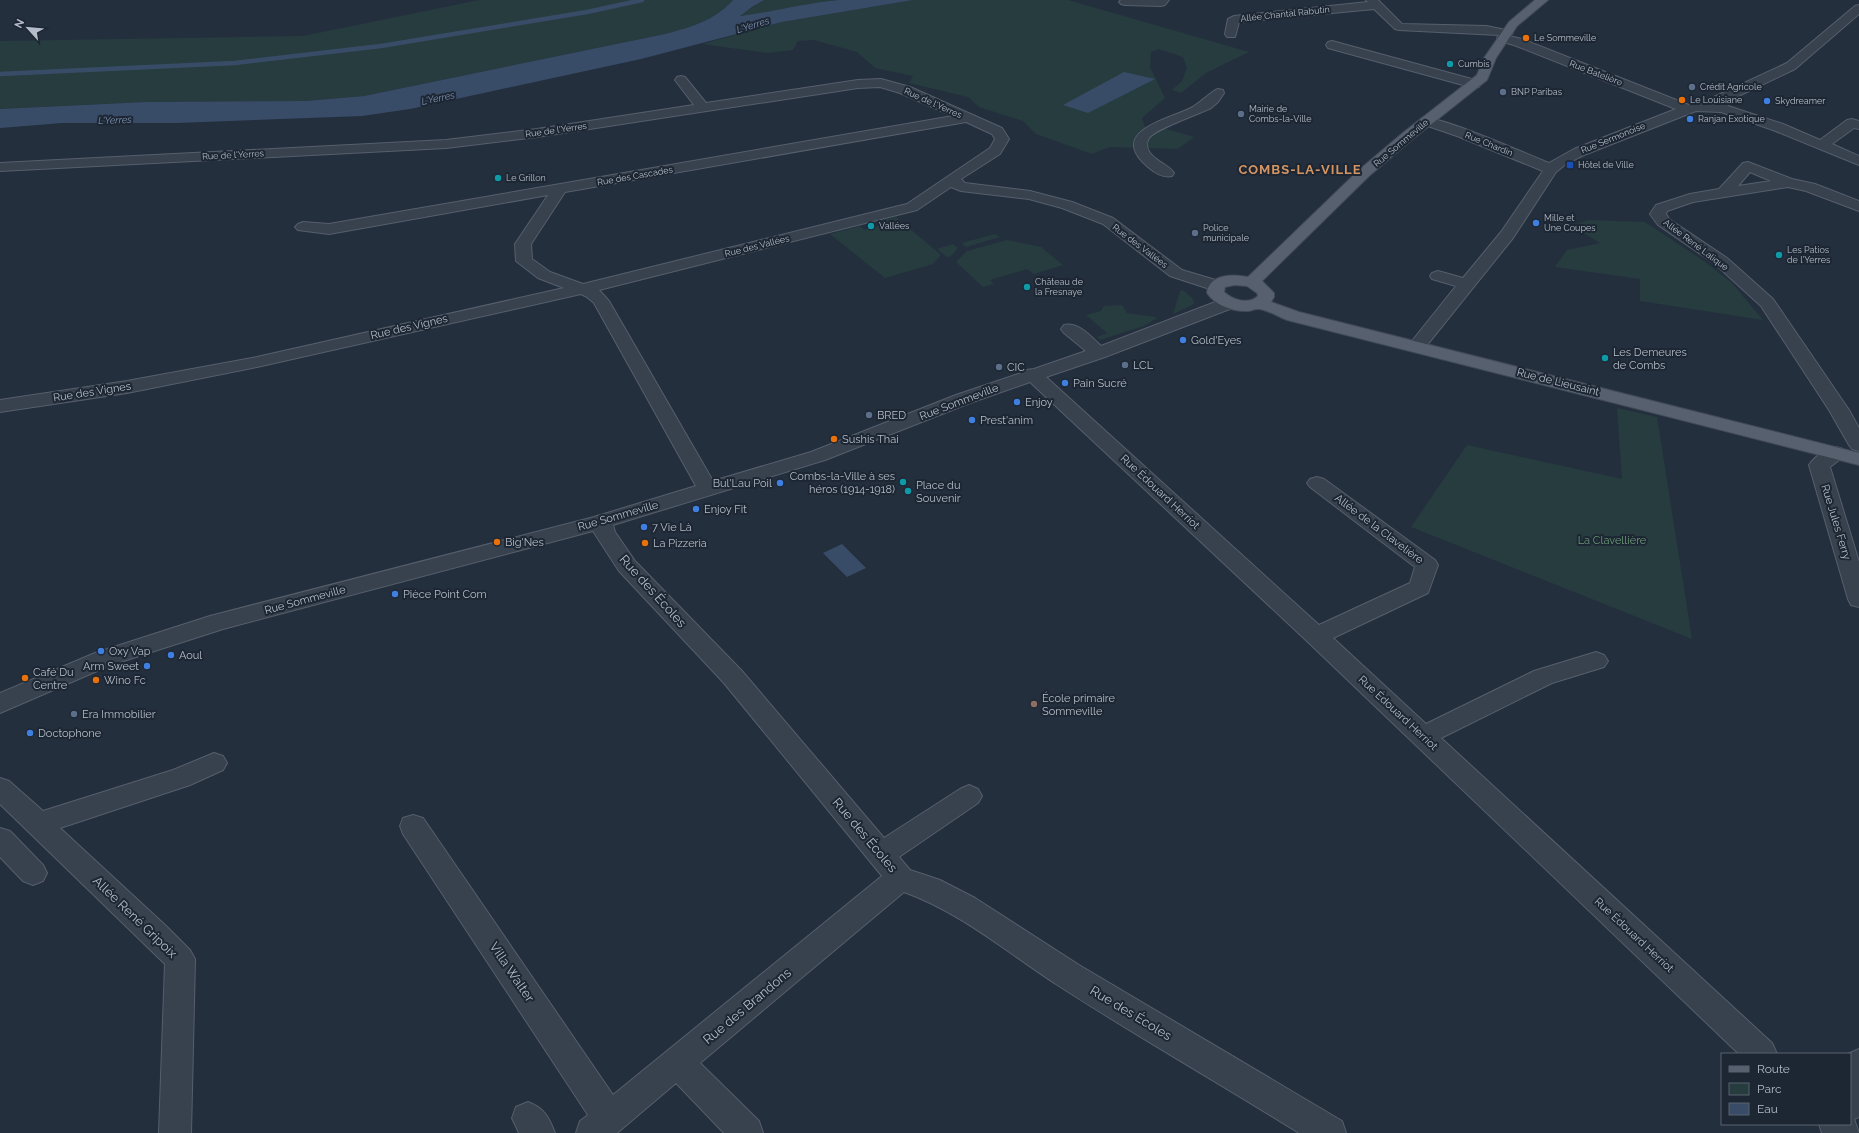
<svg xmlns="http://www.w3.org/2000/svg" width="1859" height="1133" viewBox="0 0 1859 1133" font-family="Raleway,sans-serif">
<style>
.green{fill:#263c3f}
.water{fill:#394c67}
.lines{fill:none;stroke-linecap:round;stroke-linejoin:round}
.stream{stroke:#394c67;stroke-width:4.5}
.minor-casing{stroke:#565f6c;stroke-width:2}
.major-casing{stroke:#414a57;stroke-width:2}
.minor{fill:#38414e;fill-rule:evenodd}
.major{fill:#56606e;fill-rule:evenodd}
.food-dot{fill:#e8710a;stroke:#1d2633;stroke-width:1.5}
.culture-dot{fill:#0f9aa8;stroke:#1d2633;stroke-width:1.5}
.service-dot{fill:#5c6f8a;stroke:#1d2633;stroke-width:1.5}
.shop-dot{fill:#3f7fe0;stroke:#1d2633;stroke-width:1.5}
.transit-dot{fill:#1a4fb4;stroke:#1d2633;stroke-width:1.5}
.education-dot{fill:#8d6e63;stroke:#1d2633;stroke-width:1.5}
.labels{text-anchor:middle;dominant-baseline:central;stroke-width:4;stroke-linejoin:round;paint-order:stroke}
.far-street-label{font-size:9px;fill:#b4bcc9;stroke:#1d2633}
.far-poi-label{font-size:9px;fill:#b4bcc9;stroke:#1d2633;text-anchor:start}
.far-water-label{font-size:10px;font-style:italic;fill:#7c92b1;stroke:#1d2633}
.street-label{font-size:11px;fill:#b4bcc9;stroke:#1d2633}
.poi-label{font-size:11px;fill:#b4bcc9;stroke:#1d2633;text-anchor:start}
.park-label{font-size:11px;fill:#6b9a76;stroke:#1d2633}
.far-district-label{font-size:13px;font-weight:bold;letter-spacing:1px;fill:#d59563;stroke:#1d2633}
.near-street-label{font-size:13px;fill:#b4bcc9;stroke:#1d2633}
</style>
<rect width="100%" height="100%" fill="#242f3e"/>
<!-- green -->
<path class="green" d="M479,0h254c-19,21 -42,27 -68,34l-301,62 -58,5 -160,1 -146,7v-68l303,-5z
M764,0h76c-34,4 -68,13 -101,16z
M913,0h155l181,52 -43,21 -25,20 -9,-3 10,-9 5,-13 -4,-11 -24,-8 -8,3 -1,15 15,31 -23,20 3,9 22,2 27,8 -16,12 -68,-2 -18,7 -56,-20 -13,-13 -44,-14 -11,-10 -59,-14 4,-7 -38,-8 -18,-16 -43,-12 -16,1 -5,9 -25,3 -66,-9 80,-22z
M896,217l45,38 -8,9 -48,14 -55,-44 30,-8 4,4 17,-5 -3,-3z
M1588,220l57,2 59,39 28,22 31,37 -123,-19v-22l-85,-12 12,-17 33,-7 -28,-17z
M995,234l5,3 -34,10 -4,-4z
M1007,240l34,7 22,18 -29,9 -7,-5 -37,11 4,4 -11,3 -27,-25 11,-11z
M953,244l5,4 -7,8 -4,1 -10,-8z
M1183,290l10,9 1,5 -21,10 7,-23z
M1122,305l5,8 29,4 1,1 -13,8 -44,14 -3,-3 10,-4 -21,-18 15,-4 3,-5z
M1617,408l40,9 35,222 -281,-112 56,-82 155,34z"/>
<!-- water -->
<path class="water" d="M733,0h31l-12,7 -12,9c33,-4 66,-13 99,-16 24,0 49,0 74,0l-131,22 -141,37 -231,50 -48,7 -187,7h-113l-62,5v-19l146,-7 160,-1 58,-5 301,-62c26,-7 49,-13 68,-34z
M1124,72l31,7 -67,34 -25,-8z
M842,544l24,24 -19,9 -24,-24z"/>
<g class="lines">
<!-- stream -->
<path class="stream" d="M0,74l235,-11 146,-17 206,-34 55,-12"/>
<!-- minor casing -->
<g class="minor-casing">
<path id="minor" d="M1121,0h48l-4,5 -4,1 -36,-1 -4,-1 -2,-2z
M1366,0h12l24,24 84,2 25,5 2,2 -4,3 13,3 167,66 7,-2 18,1 -2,-4 2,-3 73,-34 68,-57 4,-1v9l-64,55 -69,33 2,4 55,18 37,16 27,-20 5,-1 7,2v8l-5,-1 -22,16 27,12v9l-86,-35 -52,-18 -25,-1 -112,44 -18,9 -10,8 -43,66 -90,112 -6,1 -6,-1 -3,-4 48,-60 -24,-7 -2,-3 2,-3 6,-2 25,7 38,-46 42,-61 -86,-35 -35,-12 -2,-3 2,-3c15,-4 107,37 127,45l25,-14 102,-40 -162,-64 -15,-4 -2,-3 2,-3 -100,-5 -4,-1 -21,-20 -135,13 -4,15h-8l-2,-3 3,-15 6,-3 134,-14z
M1332,41l147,40 1,3 -1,3 -5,1 -146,-40 -2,-3 2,-3z
M681,76l4,1 21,26 152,-23 23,-1 29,8 92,41 7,11 -9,15 -39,25 4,4 65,8 42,11 41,16 69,52 40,12 2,4 -2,4 -6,1 -46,-15 -67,-52 -41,-16 -33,-9 -68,-8 -10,-4 -34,23 -318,80 10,11 104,180 98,-29 145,-57 68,-23 2,-2 8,-1 52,-18 -22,-18 -3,-4 3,-4c15,-3 27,12 37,21l122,-47 6,-1 6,1 2,4 -2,4 -130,50 -59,20 273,248 91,-42 5,-16 -105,-80 -3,-4 3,-4 7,-2 7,2 111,81 3,5 -10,28 -95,45 93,86 108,-53 62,-19 8,3 4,6 -4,6 -52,16 -111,55 331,305 5,11h-38l-431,-412 -278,-260 -60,21 -145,57 -212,65 2,7 20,29 107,110 142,167 76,-49 9,-4 9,4 4,7 -4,7 -79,54 11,13 30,10 35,18 104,67 263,156 4,12h-47c-80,-50 -163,-97 -243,-149 -49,-32 -96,-72 -152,-92l-204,171 59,58 4,12h-39l-48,-50 -59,50h-41l4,-12 8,-6 -185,-281 -3,-8 3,-8 10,-3 10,3 190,277 269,-219 -158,-193 -105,-112 -26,-40 -370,98 -112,36 -111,48v-20l95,-40 115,-37 384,-99 102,-31 -102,-183 -7,-6 -6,-3 -324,73 -130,26 -127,19v-12l127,-19 130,-24 307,-69 -26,-10 -22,-17 -1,-17 33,-49 -219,39 -31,-4 -3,-3 3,-3 5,-2 26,2 624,-108 -53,-23 -20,-6 -22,1 -321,49 -91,11 -446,23v-8l446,-23 91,-11 157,-24 -19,-25 2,-3zM966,122l26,12 3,5 -5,9 -83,56 -324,80 -33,-12 -18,-13 -1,-15 34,-52z
M1218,89l5,1 1,3 -6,9 -7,6c-14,7 -54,20 -62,30 -3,5 -2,11 1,15 7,9 19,12 24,20l-2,3c-9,2 -17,-3 -24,-9 -41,-35 18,-47 43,-59 8,-4 22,-18 27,-19z
M1748,162l44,17 23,5 44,17v10l-53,-20 -18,-4 -95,15 -26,9 -1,3 3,5 58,39 46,41 76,111 10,18v23l-7,-2 -3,-4 -20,-35 -68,-104 -46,-42 -57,-39 -8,-11 6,-9 34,-11 29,-5 24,-26zM1750,172l21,9 -33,5z
M1836,447l7,2 3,4 -3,4 -13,10 29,95v45l-8,-2 -3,-6 -39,-134c6,-9 17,-16 27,-18z
M214,753l9,3 4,7 -4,7 -33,15 -130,43 106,98 24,24 5,9 -4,174h-32l6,-169 -165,-160v-26l9,3 34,30 130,-41z
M0,828l10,3 33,34 4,8 -4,8 -10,4 -10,-4 -23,-24z
M1859,1049v68l-5,2 5,14h-37l-3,-9h31v-70h-2z
M528,1102c16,6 21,15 27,31h-36l-7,-15 4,-11z"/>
</g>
<!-- major casing -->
<g class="major-casing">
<path id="major" d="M1535,0h13l-31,26 -21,32 -9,22 -73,58 -45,38 -107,105 12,12v4l-3,5 28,10 560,141v12l-572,-145c-8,-3 -21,-11 -29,-11 -4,0 -7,2 -10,2 -15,1 -33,-6 -41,-18 2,-19 26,-19 41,-16l111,-107 45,-38 73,-57 7,-17 25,-36zM1235,285l12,1 10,7 1,3c-10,9 -25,4 -34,-4l1,-5z"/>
</g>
<!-- minor -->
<use href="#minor" class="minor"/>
<!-- major -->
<use href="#major" class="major"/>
</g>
<!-- markers -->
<g class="food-dot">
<circle cx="1526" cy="38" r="4"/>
<circle cx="1682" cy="100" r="4"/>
<circle cx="834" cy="439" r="4"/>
<circle cx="497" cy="542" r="4"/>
<circle cx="645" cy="543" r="4"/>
<circle cx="25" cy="678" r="4"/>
<circle cx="96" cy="680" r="4"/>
</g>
<g class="culture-dot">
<circle cx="1450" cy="64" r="4"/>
<circle cx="498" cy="178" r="4"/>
<circle cx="871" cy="226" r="4"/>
<circle cx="1779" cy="255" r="4"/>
<circle cx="1027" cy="287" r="4"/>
<circle cx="1605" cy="358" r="4"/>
<circle cx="903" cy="482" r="4"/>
<circle cx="908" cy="491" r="4"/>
</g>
<g class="service-dot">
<circle cx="1692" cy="87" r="4"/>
<circle cx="1503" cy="92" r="4"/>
<circle cx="1241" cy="114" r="4"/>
<circle cx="1195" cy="233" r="4"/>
<circle cx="1125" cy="365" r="4"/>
<circle cx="999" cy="367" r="4"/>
<circle cx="869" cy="415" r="4"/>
<circle cx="74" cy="714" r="4"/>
</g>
<g class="shop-dot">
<circle cx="1767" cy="101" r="4"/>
<circle cx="1690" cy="119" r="4"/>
<circle cx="1536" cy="223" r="4"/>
<circle cx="1183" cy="340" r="4"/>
<circle cx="1065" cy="383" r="4"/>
<circle cx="1017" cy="402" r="4"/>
<circle cx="972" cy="420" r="4"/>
<circle cx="780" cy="483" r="4"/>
<circle cx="696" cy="509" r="4"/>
<circle cx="644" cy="527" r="4"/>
<circle cx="395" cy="594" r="4"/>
<circle cx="101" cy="651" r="4"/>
<circle cx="171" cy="655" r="4"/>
<circle cx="147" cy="666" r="4"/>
<circle cx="30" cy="733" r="4"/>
</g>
<rect class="transit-dot" x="1566" y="161" width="8" height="8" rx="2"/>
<circle class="education-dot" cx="1034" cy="704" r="4"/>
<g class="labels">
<!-- far-street labels -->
<g class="far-street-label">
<text transform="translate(1285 14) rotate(-6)">Allée Chantal Rabutin</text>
<text transform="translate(1596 73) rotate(21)">Rue Batelière</text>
<text transform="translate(933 103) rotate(24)">Rue de l'Yerres</text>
<text transform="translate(556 130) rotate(-8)">Rue de l'Yerres</text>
<text transform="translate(1613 138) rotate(-22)">Rue Sermonoise</text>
<text transform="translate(1401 143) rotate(-40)">Rue Sommeville</text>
<text transform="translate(1489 144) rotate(22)">Rue Chardin</text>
<text transform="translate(233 155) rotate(-3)">Rue de l'Yerres</text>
<text transform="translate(635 176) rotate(-10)">Rue des Cascades</text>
<text transform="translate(1696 245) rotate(37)">Allée René Lalique</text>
<text transform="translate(757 246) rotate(-14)">Rue des Vallées</text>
<text transform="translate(1140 246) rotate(37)">Rue des Vallées</text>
</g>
<!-- far-poi labels -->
<g class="far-poi-label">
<text x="1534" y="38">Le Sommeville</text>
<text x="1458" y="64">Cumbis</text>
<text x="1700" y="87">Crédit Agricole</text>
<text x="1511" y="92">BNP Paribas</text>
<text x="1690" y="100">Le Louisiane</text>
<text x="1775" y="101">Skydreamer</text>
<text x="1249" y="109">Mairie de<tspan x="1249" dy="10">Combs-la-Ville</tspan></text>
<text x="1698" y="119">Ranjan Exotique</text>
<text x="1578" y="165">Hôtel de Ville</text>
<text x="506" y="178">Le Grillon</text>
<text x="1544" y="218">Mille et<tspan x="1544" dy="10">Une Coupes</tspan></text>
<text x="879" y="226">Vallées</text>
<text x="1203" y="228">Police<tspan x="1203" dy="10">municipale</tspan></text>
<text x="1787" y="250">Les Patios<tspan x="1787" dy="10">de l'Yerres</tspan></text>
<text x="1035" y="282">Château de<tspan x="1035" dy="10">la Fresnaye</tspan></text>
</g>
<!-- far-water labels -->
<g class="far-water-label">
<text transform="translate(753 25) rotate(-17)">L'Yerres</text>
<text transform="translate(438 98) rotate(-12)">L'Yerres</text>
<text transform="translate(115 120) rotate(-2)">L'Yerres</text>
</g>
<!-- street labels -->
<g class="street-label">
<text transform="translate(409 327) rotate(-13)">Rue des Vignes</text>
<text transform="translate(1558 382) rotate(14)">Rue de Lieusaint</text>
<text transform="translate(92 392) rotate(-9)">Rue des Vignes</text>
<text transform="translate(959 402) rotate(-21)">Rue Sommeville</text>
<text transform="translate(1160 492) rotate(43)">Rue Édouard Herriot</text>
<text transform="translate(618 516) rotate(-16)">Rue Sommeville</text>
<text transform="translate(1836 522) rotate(73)">Rue Jules Ferry</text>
<text transform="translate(1379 529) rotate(37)">Allée de la Clavelière</text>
<text transform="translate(305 600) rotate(-15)">Rue Sommeville</text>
<text transform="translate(1398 713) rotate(43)">Rue Édouard Herriot</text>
<text transform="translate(1634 935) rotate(43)">Rue Édouard Herriot</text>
</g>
<!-- poi labels -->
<g class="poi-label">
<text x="1191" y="340">Gold'Eyes</text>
<text x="1613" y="352">Les Demeures<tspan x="1613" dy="13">de Combs</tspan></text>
<text x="1133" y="365">LCL</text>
<text x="1007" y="367">CIC</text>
<text x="1073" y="383">Pain Sucré</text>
<text x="1025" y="402">Enjoy</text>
<text x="877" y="415">BRED</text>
<text x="980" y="420">Prest'anim</text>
<text x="842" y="439">Sushis Thai</text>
<text x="895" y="476" text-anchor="end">Combs-la-Ville à ses<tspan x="895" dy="13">héros (1914-1918)</tspan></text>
<text x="772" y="483" text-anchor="end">Bul'Lau Poil</text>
<text x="916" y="485">Place du<tspan x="916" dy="13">Souvenir</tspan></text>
<text x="704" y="509">Enjoy Fit</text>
<text x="652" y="527">7 Vie Là</text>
<text x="505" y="542">Big'Nes</text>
<text x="653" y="543">La Pizzeria</text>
<text x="403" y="594">Pièce Point Com</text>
<text x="109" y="651">Oxy Vap</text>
<text x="179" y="655">Aoul</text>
<text x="139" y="666" text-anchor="end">Arm Sweet</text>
<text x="33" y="672">Café Du<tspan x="33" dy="13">Centre</tspan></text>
<text x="104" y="680">Wino Fc</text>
<text x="1042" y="698">École primaire<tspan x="1042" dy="13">Sommeville</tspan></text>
<text x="82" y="714">Era Immobilier</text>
<text x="38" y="733">Doctophone</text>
</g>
<!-- park labels -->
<g class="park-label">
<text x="1612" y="540">La Clavellière</text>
</g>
<!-- far-district labels -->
<g class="far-district-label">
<text x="1300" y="169">COMBS-LA-VILLE</text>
</g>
<!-- near-street labels -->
<g class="near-street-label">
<text transform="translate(653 591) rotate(48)">Rue des Écoles</text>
<text transform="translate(865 835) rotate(50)">Rue des Écoles</text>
<text transform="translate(135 917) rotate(44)">Allée René Gripoix</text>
<text transform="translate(512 972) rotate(56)">Villa Walter</text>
<text transform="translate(747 1006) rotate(-40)">Rue des Brandons</text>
<text transform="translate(1131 1013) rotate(31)">Rue des Écoles</text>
</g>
</g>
<!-- legend -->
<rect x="1721" y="1053" width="130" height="72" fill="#1d2633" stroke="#59626f"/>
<rect x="1729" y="1066" width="20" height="6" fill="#56606e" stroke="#59626f"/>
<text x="1757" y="1073" font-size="12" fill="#b4bcc9">Route</text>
<rect x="1729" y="1083" width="20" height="12" fill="#263c3f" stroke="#59626f"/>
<text x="1757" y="1093" font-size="12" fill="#b4bcc9">Parc</text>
<rect x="1729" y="1103" width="20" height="12" fill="#394c67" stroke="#59626f"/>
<text x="1757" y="1113" font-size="12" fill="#b4bcc9">Eau</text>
<!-- north arrow -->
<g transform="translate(28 28) rotate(297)" stroke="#1d2633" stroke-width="3" paint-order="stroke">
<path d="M0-3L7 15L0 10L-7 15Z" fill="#b4bcc9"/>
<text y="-6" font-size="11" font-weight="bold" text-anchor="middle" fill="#b4bcc9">N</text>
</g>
</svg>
